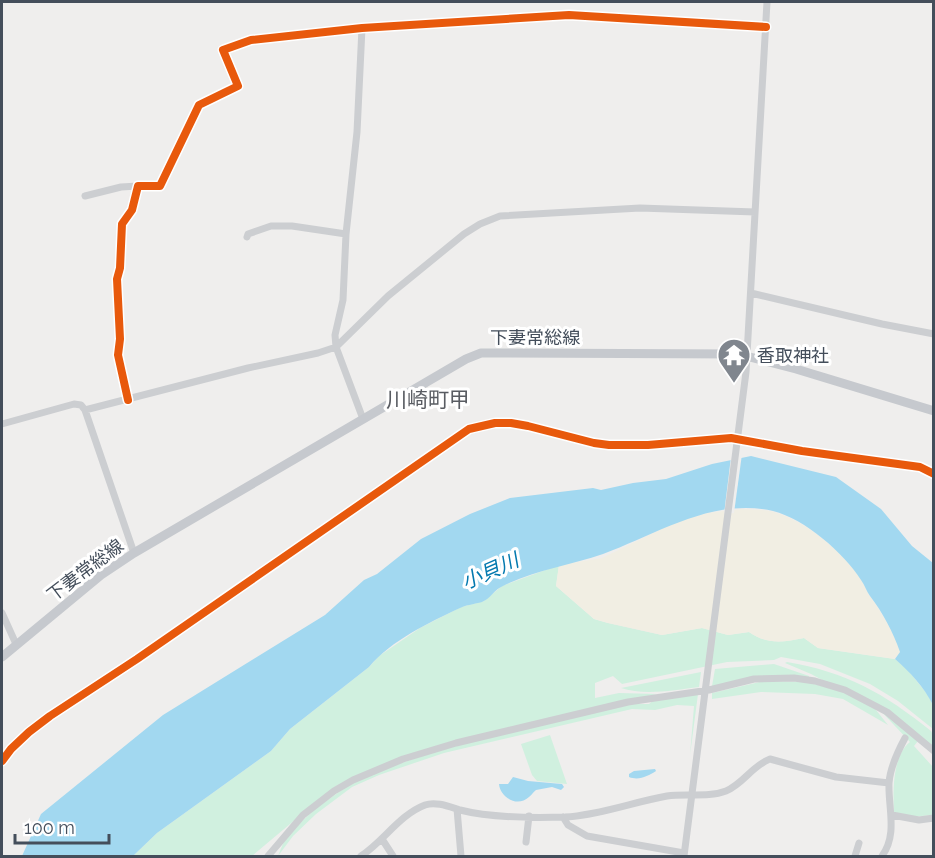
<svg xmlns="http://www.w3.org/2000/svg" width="935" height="858" viewBox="0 0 935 858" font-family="Raleway,'Noto Sans JP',sans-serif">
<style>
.green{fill:#d0f0df}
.sand{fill:#f1eee3}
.water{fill:#a2d8f0}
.pier{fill:#efeeed}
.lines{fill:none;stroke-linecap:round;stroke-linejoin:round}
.minor{stroke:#ccced1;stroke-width:7}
.major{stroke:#c6c9ce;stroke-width:9}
.cycleway-casing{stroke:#fff;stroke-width:11}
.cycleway{stroke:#e8590c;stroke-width:8}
.labels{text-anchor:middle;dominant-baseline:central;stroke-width:6;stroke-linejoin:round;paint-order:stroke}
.street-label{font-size:18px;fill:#444e5b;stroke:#fff}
.poi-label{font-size:18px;fill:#444e5b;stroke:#fff;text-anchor:start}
.water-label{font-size:20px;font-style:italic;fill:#0379af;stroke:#fff}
.quarter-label{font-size:21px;fill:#595c62;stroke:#fff}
</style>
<rect width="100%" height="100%" fill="#efeeed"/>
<!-- green -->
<path class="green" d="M559,565l-3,21 38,33 14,4 54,12 40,-7 26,7 21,-3c19,13 34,10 55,6l14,10 77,11 12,10 21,26 5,10v24l-35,-28 -28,-17 -50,-20 -39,-7 -7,3 -47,2 -105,22 -9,-8 -18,7v15l24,-5 38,1 -32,7 -248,66 -81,52 -44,37h-119l24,-23 114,-82 19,-22 79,-62 10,-11 41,-28 41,-21 23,-6 18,-15z
M787,662c59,10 97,31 144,69l2,4v14l-23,-22 -99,-53 -26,-11z
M774,664l35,12v3l-12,-2 -85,9 3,-17z
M701,672l-2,15c-24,3 -55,9 -78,1z
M764,681l43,1 37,10 28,13 16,20 -45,-26 -28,-5 -54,-2 -49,7v-6z
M698,694l-8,61 4,-49 -17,-1 -22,5 -23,-1 -188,44 -65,22 -27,12 -36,27 -23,22 -15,20 8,-20 29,-27 38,-27 25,-11 65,-22 188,-45h18l6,-5z
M879,709l39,32 -4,5 19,21v48l-22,2 -17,-4c-1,-21 -2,-57 16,-71z
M550,735l17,49 -30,-3 -5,-6 -11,-31z"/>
<!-- sand -->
<path class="sand" d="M742,509c10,1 22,0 32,3 32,9 68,39 87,67 3,5 5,11 8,16 13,18 24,36 32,57l-6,7 -77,-11 -14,-10c-21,4 -36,7 -55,-6l-21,3 -26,-7 -40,7 -54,-12 -14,-4 -38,-33 3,-21 43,-7 72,-35 33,-10z"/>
<!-- water -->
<path class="water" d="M751,456l85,21 45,32 31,37 21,17v142c-9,-18 -23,-33 -38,-46l5,-7c-7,-20 -17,-39 -30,-56 -4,-5 -5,-11 -9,-16 -17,-27 -56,-61 -88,-69 -60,-14 -116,23 -170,43 -32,11 -68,16 -100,32 -8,3 -13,13 -21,16 -7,2 -16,3 -22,6 -32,15 -68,32 -91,59l-79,62 -19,22 -114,82 -24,23h-111l19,-42 122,-99 162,-100 39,-35 13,-6 44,-35 49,-25 40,-16 83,-10 8,2 32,-7 33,-4 46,-15z
M655,769l1,2c-8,5 -17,10 -27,6v-3l5,-3z
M513,777l15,4 34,3 2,3 -3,3 -9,-3 -16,3c-3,2 -4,5 -7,7 -12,11 -29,0 -30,-13h9z"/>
<!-- pier -->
<path class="pier" d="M742,454l-8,59 -10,1 7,-57z"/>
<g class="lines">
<!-- minor -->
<path class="minor" d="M362,28l-5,104 -11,102 -3,66 -8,35 1,12 27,72
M85,196l36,-9 17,-1
M247,237l1,-3 23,-8h21l54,8
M751,293l131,31 52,10
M128,400l-10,-45 2,-16 -3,-60 3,-11 2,-44 10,-14 6,-24h22l39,-81 39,-19 -15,-36 28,-10 111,-12 207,-13 197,12
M85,410l163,-42 70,-15 18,-6 52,-51 76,-62 16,-10 20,-8 140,-8 115,4
M2,424l72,-20 7,1 4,5 49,143
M2,613l14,31
M457,809l4,47
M892,815l27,5 15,-2
M563,817l5,8 19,11 97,17
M382,839l11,17
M526,842l3,-26
M268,856l35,-41 31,-24 19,-11 50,-21 53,-16 172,-41 81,-12 45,-11 40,-1 21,3 30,9 42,22 47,39
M361,856c23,-15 38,-41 64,-51 11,-4 25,2 35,5 31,8 73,8 105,7 35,-2 68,-15 102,-21 19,-3 41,2 59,-5 17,-7 27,-26 44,-32l66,18 53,6
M684,856l62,-484 21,-370
M855,856l4,-13
M882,856c16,-22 6,-48 7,-73 1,-15 9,-32 16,-45"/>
<!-- major -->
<path class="major" d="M2,657l99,-82 33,-22 332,-194 15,-6 257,1 58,15 138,42"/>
<!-- cycleway casing -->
<g class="cycleway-casing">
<path id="cycleway" d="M128,400l-10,-45 2,-16 -3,-60 3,-11 2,-44 10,-14 6,-24h22l39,-81 39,-19 -15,-36 28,-10 111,-12 207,-13 197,12
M2,761l9,-12 18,-17 21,-16 87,-57 332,-230 26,-6h16l17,3 66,17 15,2h39l83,-7 71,13 118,16 14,7"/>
</g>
<!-- cycleway -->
<use href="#cycleway" class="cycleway"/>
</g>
<!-- icons -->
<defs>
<g id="temple-pin" transform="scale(1.725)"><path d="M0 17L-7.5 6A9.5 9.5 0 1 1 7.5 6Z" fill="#80868e" stroke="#fff"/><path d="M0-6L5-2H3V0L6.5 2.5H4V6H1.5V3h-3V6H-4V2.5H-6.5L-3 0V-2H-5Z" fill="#fff"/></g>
</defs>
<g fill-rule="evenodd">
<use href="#temple-pin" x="734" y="355"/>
</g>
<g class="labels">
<!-- street labels -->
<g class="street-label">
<text x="535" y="337">下妻常総線</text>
<text transform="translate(85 570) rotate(-37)">下妻常総線</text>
</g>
<!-- poi labels -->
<g class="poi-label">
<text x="757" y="355">香取神社</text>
</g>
<!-- water labels -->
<g class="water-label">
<text transform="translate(490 571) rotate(-24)">小貝川</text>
</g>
<!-- quarter labels -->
<g class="quarter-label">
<text x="428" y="399">川崎町甲</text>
</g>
</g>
<!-- border -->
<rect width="935" height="858" fill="none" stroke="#444e5b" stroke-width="6"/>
<!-- scale -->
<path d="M15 834v9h94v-9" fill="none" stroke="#444e5b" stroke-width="3"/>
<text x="24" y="834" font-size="18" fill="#444e5b" stroke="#ffffff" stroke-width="4.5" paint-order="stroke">100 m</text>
</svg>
